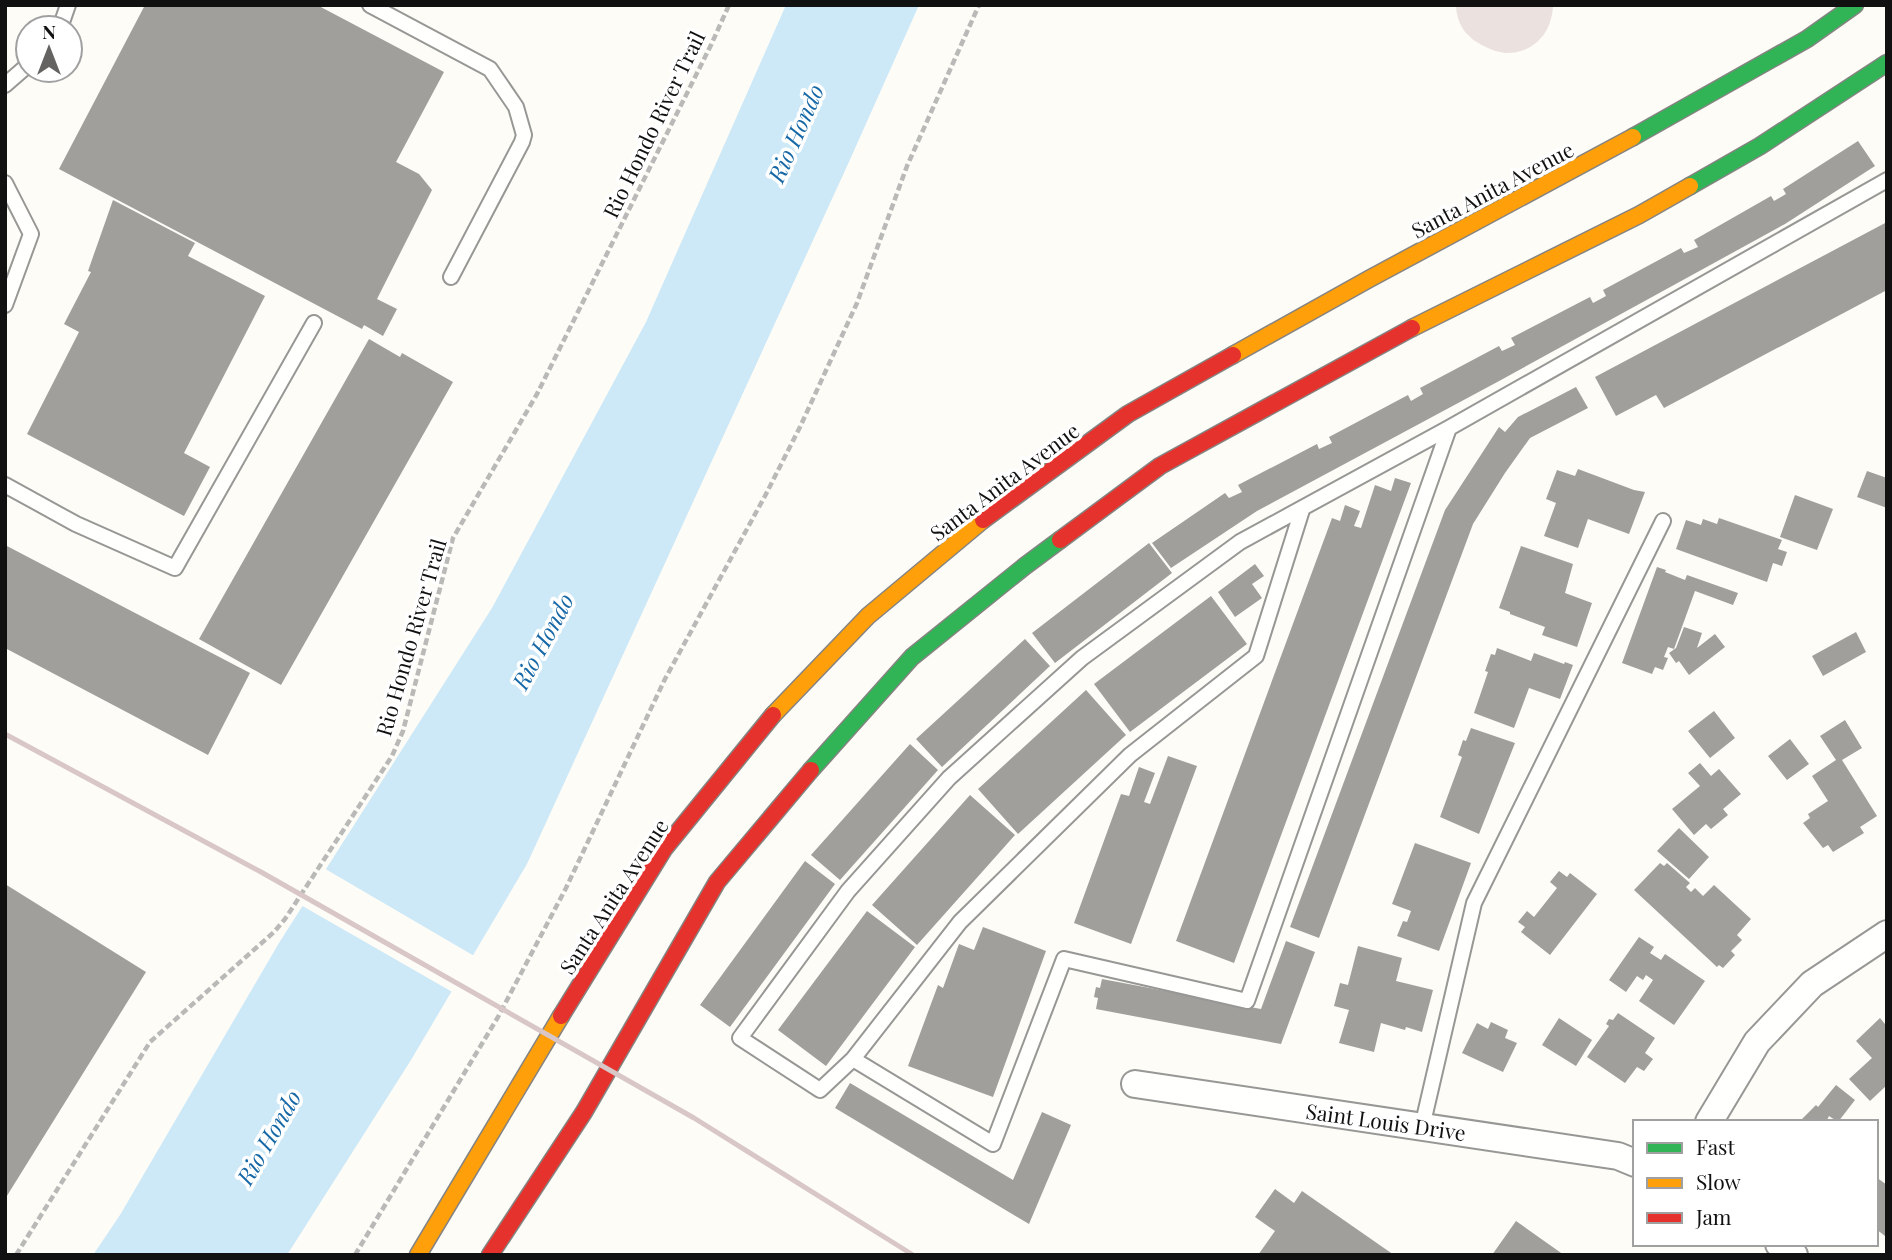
<svg xmlns="http://www.w3.org/2000/svg" width="1892" height="1260" viewBox="0 0 1892 1260" font-family="'Playfair Display',serif">
<style>
.water{fill:#cde8f7}
.pier{fill:#fdfcf7}
.lines{fill:none;stroke-linecap:round;stroke-linejoin:round}
.taxiway{stroke:#ebe1df;stroke-width:88}
.building{fill:#a19f9c}
.lane-casing{stroke:#979795;stroke-width:18}
.street-casing{stroke:#979795;stroke-width:30}
.fast-casing{stroke:#858482;stroke-width:19}
.slow-casing{stroke:#858482;stroke-width:19}
.jam-casing{stroke:#858482;stroke-width:19}
.path{stroke:#b9b9b8;stroke-width:4.5;stroke-dasharray:7 3.5;stroke-linecap:butt}
.lane{stroke:#fffffe;stroke-width:14}
.street{stroke:#fffffe;stroke-width:26}
.fast{stroke:#30b455;stroke-width:16}
.slow{stroke:#ff9f0a;stroke-width:16}
.jam{stroke:#e5322d;stroke-width:16}
.rail{stroke:#d9c6c7;stroke-width:5}
.labels{text-anchor:middle;dominant-baseline:central;stroke-width:7;stroke-linejoin:round;paint-order:stroke}
.street-label{font-size:21px;fill:#111;stroke:#fff}
.water-label{font-size:23px;font-style:italic;fill:#1768a6;stroke:#fff}
</style>
<rect width="100%" height="100%" fill="#fdfcf7"/>
<!-- water -->
<path class="water" d="M786,5h133l-71,159 -321,700 -116,196 -124,195h-194l27,-40 159,-272 213,-335 154,-286z"/>
<!-- pier -->
<path class="pier" d="M322,867l154,90 -22,36 -155,-89z"/>
<g class="lines">
<!-- taxiway -->
<path class="taxiway" d="M1500,5l8,4 1,-4"/>
</g>
<!-- building -->
<path class="building" d="M145,5h172l127,67 -48,90 23,12 13,16 -55,109 20,10 -14,27 -19,-11 -2,4 -303,-160z
M1858,141l17,25 -90,58 -284,156 -244,131 -86,57 -19,-25 73,-50 4,5 13,-6 -4,-7 79,-41 2,5 13,-6 -3,-6 79,-42 3,6 12,-7 -3,-6 79,-42 3,5 13,-6 -4,-7 79,-41 3,6 13,-7 -3,-6 78,-42 3,5 14,-6 -4,-7 77,-44 3,5 12,-7 -3,-5z
M113,200l82,43 -7,13 77,40 -81,157 26,14 -26,49 -157,-82 52,-102 -15,-8 27,-52 -3,-1z
M1887,222v68l-223,118 -8,-13 -40,21 -21,-39z
M369,339l31,18 2,-4 51,29 -172,303 -82,-46z
M1576,387l12,21 -58,30 -25,35 -32,51 -154,414 -29,-11 155,-417 54,-83 6,5 13,-15z
M1578,469l56,21 11,2 -16,42 -41,-15 -10,29 -34,-12 12,-33 -10,-4 11,-29 18,6z
M1867,471l20,7v30l-30,-11z
M1395,478l16,5 -177,480 -58,-22 156,-423 8,3 5,-16 15,6 -6,15 7,2 14,-43 16,6z
M1795,495l38,14 -16,41 -37,-13z
M1719,518l63,22 -4,9 9,3 -5,14 -9,-3 -6,19 -91,-33 10,-29 15,5 2,-6 14,5z
M1149,543l23,30 -117,90 -23,-30z
M5,545l245,128 -42,82 -203,-107z
M1521,546l52,18 -8,29 27,10 -15,44 -35,-12 3,-8 -35,-13v-2l-11,-4z
M1255,564l9,12 -12,8 10,14 -27,19 -17,-25z
M1657,567l9,3 -1,2 20,8 2,-5 51,18 -5,12 -38,-14 -21,58 -6,-2 -4,10 4,1 -5,12 -8,-3 -3,7 -30,-11z
M1211,596l36,48 -117,88 -36,-48z
M1684,627l18,6 -5,15 18,-14 10,13 -36,28 -10,-14 -3,2 -7,-10 7,-5z
M1856,632l10,20 -43,24 -11,-20z
M1025,639l25,27 -108,101 -26,-28z
M1497,648l34,13 3,-8 30,11 1,-2 8,3 -13,34 -31,-11 -15,40 -40,-15 14,-41 -3,-1 6,-17 4,1z
M1086,690l40,45 -108,99 -40,-45z
M1714,711l21,27 -25,20 -22,-27z
M1845,720l17,28 -20,12 35,56 -17,11 4,6 -31,19 -5,-7 -5,3 -20,-25 7,-5 -2,-4 20,-13 -16,-25 24,-16 -16,-24z
M1471,728l44,15 -36,91 -39,-17 22,-60 -4,-2 5,-15 3,1z
M1790,739l19,25 -22,16 -19,-24z
M910,744l28,26 -98,110 -29,-25z
M1168,756l29,10 -66,178 -57,-21 47,-129 8,2 10,-29 16,6 -11,29 6,2z
M1700,763l11,13 8,-7 22,25 -18,15 5,6 -17,14 -5,-5 -12,11 -22,-26 28,-23 -12,-13z
M970,795l45,40 -98,110 -45,-40z
M1679,828l30,29 -20,22 -32,-28z
M1415,843l56,20 -32,88 -42,-15 6,-15 4,1 4,-11 -19,-7z
M805,861l30,23 -105,143 -30,-22z
M1660,863l4,3 3,-3 23,20 -4,4 5,5 4,-4 8,8 11,-11 37,34 -14,16 5,5 -11,11 4,4 -12,13 -4,-3 -2,2 -83,-77z
M1559,871l8,6 3,-4 27,21 -47,61 -29,-23 4,-5 -7,-5 9,-11 7,6 23,-29 -7,-6z
M5,884l141,88 -141,227z
M867,911l48,36 -89,119 -48,-36z
M983,927l63,24 -53,146 -85,-31 30,-81 5,3 16,-44 15,6z
M1639,937l15,10 -4,6 11,7 4,-6 40,27 -31,44 -35,-24 14,-21 -7,-5 -3,5 -6,-4 -11,16 -17,-12z
M1286,941l29,11 -34,92 -185,-35 2,-11 -4,-1 2,-10 4,1 2,-9 159,30z
M1358,946l44,12 -6,23 37,9 -11,42 -16,-5 -1,3 -24,-7 -7,29 -35,-9 10,-33 -15,-4 6,-23 8,2z
M1618,1013l37,25 -10,15 8,6 -9,12 -7,-4 -12,16 -38,-26 22,-31 -3,-2 3,-5 4,1z
M1559,1018l33,22 -16,26 -34,-21z
M1880,1018l5,6 2,-1v62l-17,16 -21,-22 23,-21 -16,-17z
M1491,1022l17,8 -3,8 12,5 -14,29 -41,-19 15,-30 11,6z
M850,1083l163,97 29,-68 29,13 -42,99 -194,-116z
M1836,1085l19,15 -17,22 -9,-6 -2,4 2,2h-30l17,-17 2,2z
M1876,1177l11,8v49l-2,2 -9,-7z
M1275,1189l19,14 8,-12 92,64h-136l17,-24 -20,-14z
M1516,1221l48,34h-72z"/>
<g class="lines">
<!-- lane casing -->
<g class="lane-casing">
<path id="lane" d="M370,5l120,64 26,38 8,28 -2,7 -71,135
M60,28l8,-23
M5,85l23,-20
M5,183l26,51 -26,71
M5,485l71,39 99,44 139,-245
M1302,510l-46,146 -126,99 -170,167 -107,137 -33,31 -80,-52 108,-147 101,-113 133,-120 158,-116 209,-114 438,-248
M853,1059l140,85 71,-185 183,42 202,-573
M1422,1127l52,-224 189,-382"/>
</g>
<!-- street casing -->
<g class="street-casing">
<path id="street" d="M1135,1084l483,72 17,7
M1709,1122l48,-80 55,-58 75,-50
M1779,1244l15,11"/>
</g>
<!-- fast casing -->
<g class="fast-casing">
<path id="fast" d="M1633,137l174,-98 48,-34
M1690,186l70,-40 127,-83
M811,770l101,-113 113,-91 35,-26"/>
</g>
<!-- slow casing -->
<g class="slow-casing">
<path id="slow" d="M1412,328l227,-113 51,-29
M1233,355l136,-76 264,-142
M773,715l95,-99 115,-96
M418,1255l143,-239"/>
</g>
<!-- jam casing -->
<g class="jam-casing">
<path id="jam" d="M983,520l145,-106 105,-59
M1060,540l100,-74 252,-138
M561,1016l103,-167 109,-134
M490,1255l94,-143 133,-230 94,-112"/>
</g>
<!-- path -->
<path class="path" d="M16,1255l134,-213 124,-110 11,-13 107,-163 11,-25 50,-193 84,-144 174,-349 18,-40
M355,1255l143,-238 68,-129 99,-209 100,-183 35,-69 57,-124 50,-137 72,-161"/>
<!-- lane -->
<use href="#lane" class="lane"/>
<!-- street -->
<use href="#street" class="street"/>
<!-- fast -->
<use href="#fast" class="fast"/>
<!-- slow -->
<use href="#slow" class="slow"/>
<!-- jam -->
<use href="#jam" class="jam"/>
<!-- rail -->
<path class="rail" d="M5,734l256,138 433,246 219,137"/>
</g>
<g class="labels">
<!-- street labels -->
<g class="street-label">
<text transform="translate(653 124) rotate(-64)">Rio Hondo River Trail</text>
<text transform="translate(1492 189) rotate(-28)">Santa Anita Avenue</text>
<text transform="translate(1004 481) rotate(-37)">Santa Anita Avenue</text>
<text transform="translate(410 637) rotate(-74)">Rio Hondo River Trail</text>
<text transform="translate(613 896) rotate(-57)">Santa Anita Avenue</text>
<text transform="translate(1386 1121) rotate(8)">Saint Louis Drive</text>
</g>
<!-- water labels -->
<g class="water-label">
<text transform="translate(795 133) rotate(-66)">Rio Hondo</text>
<text transform="translate(542 641) rotate(-62)">Rio Hondo</text>
<text transform="translate(268 1137) rotate(-60)">Rio Hondo</text>
</g>
</g>
<!-- border -->
<rect width="1892" height="1260" fill="none" stroke="#111111" stroke-width="14"/>
<!-- legend -->
<rect x="1633" y="1120" width="245" height="126" fill="#ffffff" stroke="#a0a0a0" stroke-width="2"/>
<rect x="1647" y="1143" width="35" height="10" fill="#30b455" stroke="#a0a0a0" stroke-width="2"/>
<text x="1696" y="1155" font-size="21" fill="#111111">Fast</text>
<rect x="1647" y="1178" width="35" height="10" fill="#ff9f0a" stroke="#a0a0a0" stroke-width="2"/>
<text x="1696" y="1190" font-size="21" fill="#111111">Slow</text>
<rect x="1647" y="1213" width="35" height="10" fill="#e5322d" stroke="#a0a0a0" stroke-width="2"/>
<text x="1696" y="1225" font-size="21" fill="#111111">Jam</text>
<!-- north arrow -->
<g transform="translate(49 49)"><circle r="33" fill="#ffffff" stroke="#a0a0a0" stroke-width="2"/>
<path d="M0-5L12 26L0 18L-12 26Z" fill="#646362"/>
<text y="-10" font-size="19" font-weight="bold" text-anchor="middle" fill="#111111">N</text>
</g>
</svg>
